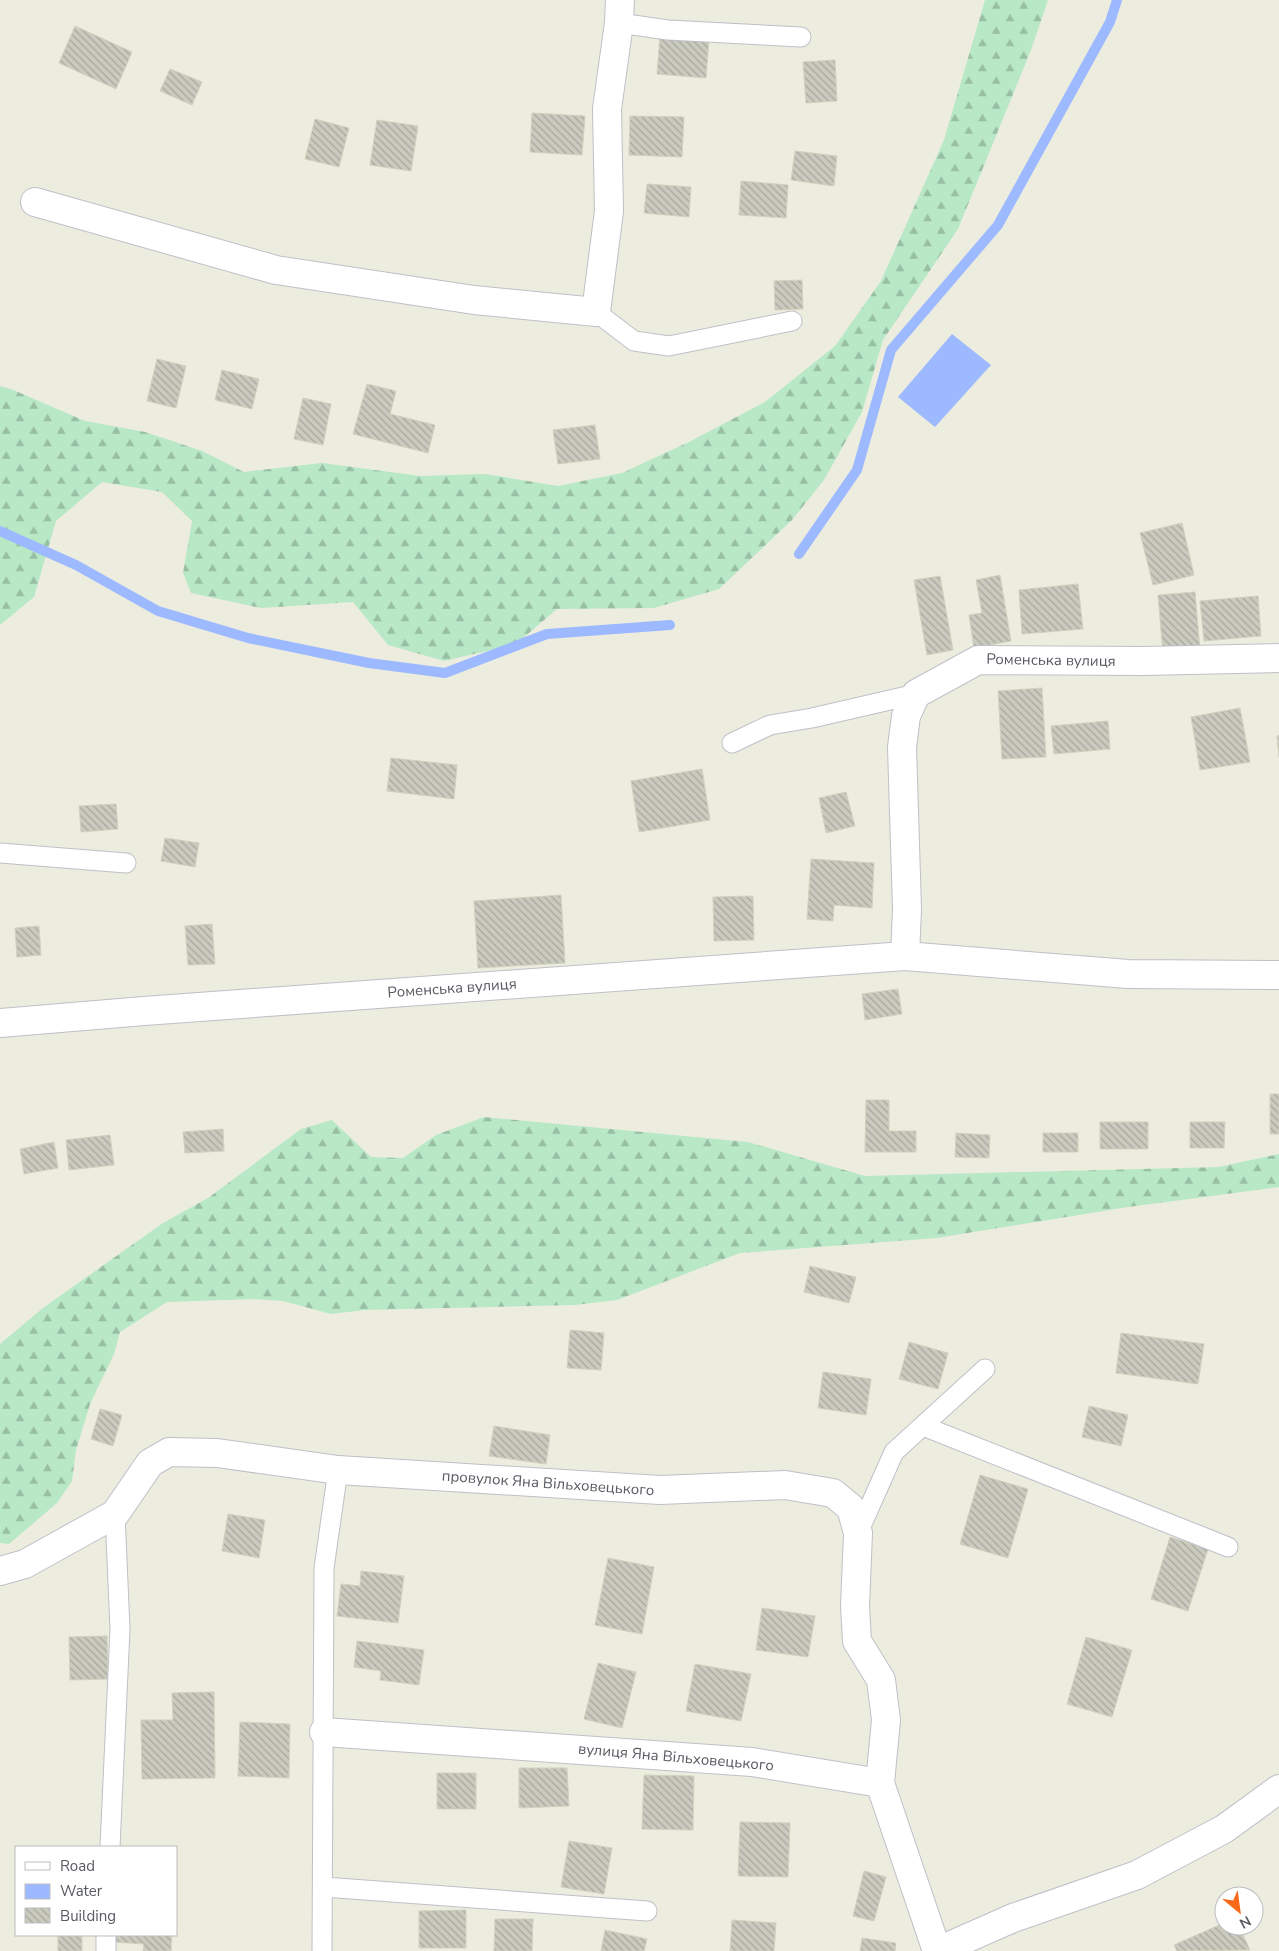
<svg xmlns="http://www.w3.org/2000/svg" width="1279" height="1951" viewBox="0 0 1279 1951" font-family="'Nunito Sans',sans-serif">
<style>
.forest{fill:url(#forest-firs)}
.water{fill:#9db9ff}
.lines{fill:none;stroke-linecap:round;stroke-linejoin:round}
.stream{stroke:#9db9ff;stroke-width:10}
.building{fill:url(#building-back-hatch);stroke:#d2d1bd}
.lane-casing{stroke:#bec0c8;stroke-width:21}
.street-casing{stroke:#bec0c8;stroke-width:30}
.lane{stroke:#fff;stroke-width:19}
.street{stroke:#fff;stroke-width:28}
.labels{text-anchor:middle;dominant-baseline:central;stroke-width:4.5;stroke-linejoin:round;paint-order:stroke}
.street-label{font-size:15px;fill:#585a62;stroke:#fff}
</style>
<defs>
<pattern id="forest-firs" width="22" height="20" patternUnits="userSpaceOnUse" patternTransform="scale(1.25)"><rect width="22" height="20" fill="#b8e8c5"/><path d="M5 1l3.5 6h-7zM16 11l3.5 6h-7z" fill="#98bfa3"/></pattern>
<pattern id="building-back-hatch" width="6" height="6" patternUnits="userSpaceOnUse" patternTransform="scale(1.25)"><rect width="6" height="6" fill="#cacabe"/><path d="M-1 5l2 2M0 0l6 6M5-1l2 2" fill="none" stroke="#a7a79e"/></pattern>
</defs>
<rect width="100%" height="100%" fill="#eceddf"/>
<!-- forest -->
<path class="forest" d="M985,0h63l-17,50 -73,179 -75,111 -21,72 -38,68 -32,40 -73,69 -65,19 -97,1 -41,35 -72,17 -56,-16 -35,-43 -92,6 -70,-15 -8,-20 9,-52 -30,-29 -60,-10 -46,39 -22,76 -34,28v-239l11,3 74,32 60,11 57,19 42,21 78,-9 98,13 65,-2 73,12 64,-13 67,-31 76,-40 70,-56 46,-65 63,-141z
M484,1117l264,25 117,34 354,-9 60,-13v33l-151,20 -191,31 -197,15 -123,47 -42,5 -210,5 -34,4 -48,-13 -28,-2 -88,3 -47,30 -6,22 -24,50 -14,46 -4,31 -15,22 -48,41 -9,-1v-199l43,-36 120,-85 45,-25 93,-69 31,-9 39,37 32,1 33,-23z"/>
<!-- water -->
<path class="water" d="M952,334l39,31 -56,62 -37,-30z"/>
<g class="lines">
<!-- stream -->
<path class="stream" d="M0,531l76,34 82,46 90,27 121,25 76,10 102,-39 123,-9
M799,554l58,-84 34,-120 107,-125 112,-203 7,-22"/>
</g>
<!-- building -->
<path class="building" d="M75,26l57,26 -16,37 -57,-26z
M660,36l49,4 -3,38 -49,-4z
M835,60l2,41 -31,2 -3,-41z
M170,69l32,13 -10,23 -32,-14z
M532,113l53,3 -3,39 -52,-3z
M630,116l54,1 -2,40 -53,-2z
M315,119l34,9 -10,39 -34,-8z
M377,120l41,6 -7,45 -41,-6z
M795,151l42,5 -3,30 -43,-6z
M741,181l47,4 -2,33 -47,-3z
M647,184l44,3 -2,30 -45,-4z
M802,280l1,29 -28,1 -1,-29z
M157,359l29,7 -10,42 -29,-7z
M222,370l37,9 -7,30 -37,-9z
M367,384l29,7 -6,23 45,11 -7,28 -75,-19z
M303,398l28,6 -8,41 -29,-6z
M595,425l5,34 -42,5 -5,-34z
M1182,523l12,52 -41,10 -13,-52z
M1000,575l11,66 -37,7 -5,-33 13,-2 -6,-33z
M940,576l13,74 -26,5 -13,-75z
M1078,584l5,45 -61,5 -3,-44z
M1195,592l5,58 -37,3 -5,-58z
M1258,596l3,40 -57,5 -4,-40z
M1042,688l4,69 -44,2 -4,-68z
M1240,708l10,54 -50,8 -9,-53z
M1108,721l2,28 -56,5 -3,-28z
M1279,735v22l-2,-21z
M391,758l66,7 -3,34 -67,-8z
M702,769l8,51 -71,12 -8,-51z
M846,792l9,34 -29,7 -7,-35z
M116,804l2,25 -37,3 -2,-26z
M165,838l34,5 -4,24 -34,-6z
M811,859l63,4 -2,45 -38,-3 -1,16 -26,-2z
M561,895l4,68 -87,5 -4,-67z
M753,896l1,44 -40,1 -1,-44z
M212,924l3,40 -27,1 -3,-39z
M39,926l2,29 -24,2 -2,-29z
M898,989l4,25 -37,6 -3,-26z
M1270,1094h9v40h-9z
M866,1100h23v31h27v21h-51z
M1100,1122h48v27h-48z
M1190,1122h35l-1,26h-34z
M223,1129l1,22 -39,2 -2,-21z
M956,1133l34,2 -1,23 -34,-1z
M1043,1133h35v19h-35z
M110,1135l4,30 -45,5 -3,-30z
M54,1142l4,26 -34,6 -4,-25z
M810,1266l46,11 -7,26 -45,-11z
M570,1330l34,3 -3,37 -34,-2z
M1121,1333l83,11 -6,40 -82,-11z
M909,1342l39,11 -10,36 -39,-10z
M823,1372l48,7 -5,36 -48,-7z
M1089,1406l39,9 -7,31 -39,-9z
M100,1409l22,6 -9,31 -22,-7z
M494,1426l56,9 -4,29 -57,-8z
M980,1475l48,14 -20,69 -48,-14z
M228,1514l37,6 -6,38 -37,-7z
M1170,1537l38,12 -20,62 -37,-12z
M608,1558l46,9 -12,67 -47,-9z
M361,1571l43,5 -6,47 -61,-7 4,-32 19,2z
M762,1608l53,8 -7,41 -52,-7z
M107,1636l1,43 -38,1 -1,-43z
M1086,1637l46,13 -20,67 -45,-13z
M357,1641l67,9 -5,35 -39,-5 1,-9 -27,-4z
M598,1663l38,9 -14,56 -38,-9z
M695,1664l56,10 -10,47 -55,-10z
M214,1692l1,86 -73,1 -1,-59h32l-1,-27z
M240,1722l50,2 -1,54 -51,-2z
M519,1768h48l2,38 -50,2z
M437,1773h39v36h-39z
M644,1775l50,1 -1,54 -51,-1z
M740,1822l50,1 -2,54 -50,-1z
M569,1841l43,7 -8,46 -43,-7z
M864,1871l22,6 -12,44 -21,-5z
M466,1910v38h-47v-37z
M495,1919h38l-1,32h-38z
M732,1920l44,3 -2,28h-44z
M1224,1923v3h15l11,24 -73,1 -3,-6z
M605,1930l42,9 -3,12h-43z
M58,1935h24v16h-24z
M114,1935h58l-1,16h-28l1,-7 -30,-2z
M862,1938l34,5 -1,8h-35z"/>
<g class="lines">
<!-- lane casing -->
<g class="lane-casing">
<path id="lane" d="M619,23l49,7 133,7
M596,312l38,29 35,5 123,-25
M732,743l38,-18 42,-7 104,-24
M0,853l126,10
M923,1426l305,121
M858,1533l36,-81 91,-83
M110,1847l10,-218 -5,-115
M324,1887l323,24
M106,1951v-16
M322,1951l2,-383 14,-98"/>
</g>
<!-- street casing -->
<g class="street-casing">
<path id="street" d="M35,202l241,68 198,30 122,12 13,-101 -2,-102 12,-86 1,-23
M905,956l2,-47 -5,-162 4,-31 10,-22 62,-34 165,1 136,-3
M0,1023l144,-12 761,-55 223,18 151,1
M0,1571l25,-7 90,-50 35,-51 19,-11 48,1 121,17 322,20 125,-5 48,8 18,15 7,25 -3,73 2,35 24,39 5,40 -6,63
M324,1732l428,30 128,21 57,168
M938,1951l75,-33 124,-43 87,-46 55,-40"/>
</g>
<!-- lane -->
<use href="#lane" class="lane"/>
<!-- street -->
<use href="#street" class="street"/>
</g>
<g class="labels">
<!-- street labels -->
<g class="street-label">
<text transform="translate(1051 660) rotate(1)">Роменська вулиця</text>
<text transform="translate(452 988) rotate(-4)">Роменська вулиця</text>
<text transform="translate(548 1483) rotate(4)">провулок Яна Вільховецького</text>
<text transform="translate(676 1757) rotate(5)">вулиця Яна Вільховецького</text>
</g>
</g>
<!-- legend -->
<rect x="15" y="1846" width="162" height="90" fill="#ffffff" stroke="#bcbdc0"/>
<rect x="25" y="1862" width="25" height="8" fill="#ffffff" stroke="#bcbdc0"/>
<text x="60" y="1871" font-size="15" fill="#585a62">Road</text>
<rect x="25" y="1884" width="25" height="15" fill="#9db9ff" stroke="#bcbdc0"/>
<text x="60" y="1896" font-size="15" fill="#585a62">Water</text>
<rect x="25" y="1908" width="25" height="15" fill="url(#building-back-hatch)" stroke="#bcbdc0"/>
<text x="60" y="1921" font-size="15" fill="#585a62">Building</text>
<!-- north arrow -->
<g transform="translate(1239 1911) rotate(151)"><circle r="24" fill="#ffffff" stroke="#bcbdc0"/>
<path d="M0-4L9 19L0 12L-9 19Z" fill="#f96918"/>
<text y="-8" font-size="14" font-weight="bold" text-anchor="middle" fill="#585a62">N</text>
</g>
</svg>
